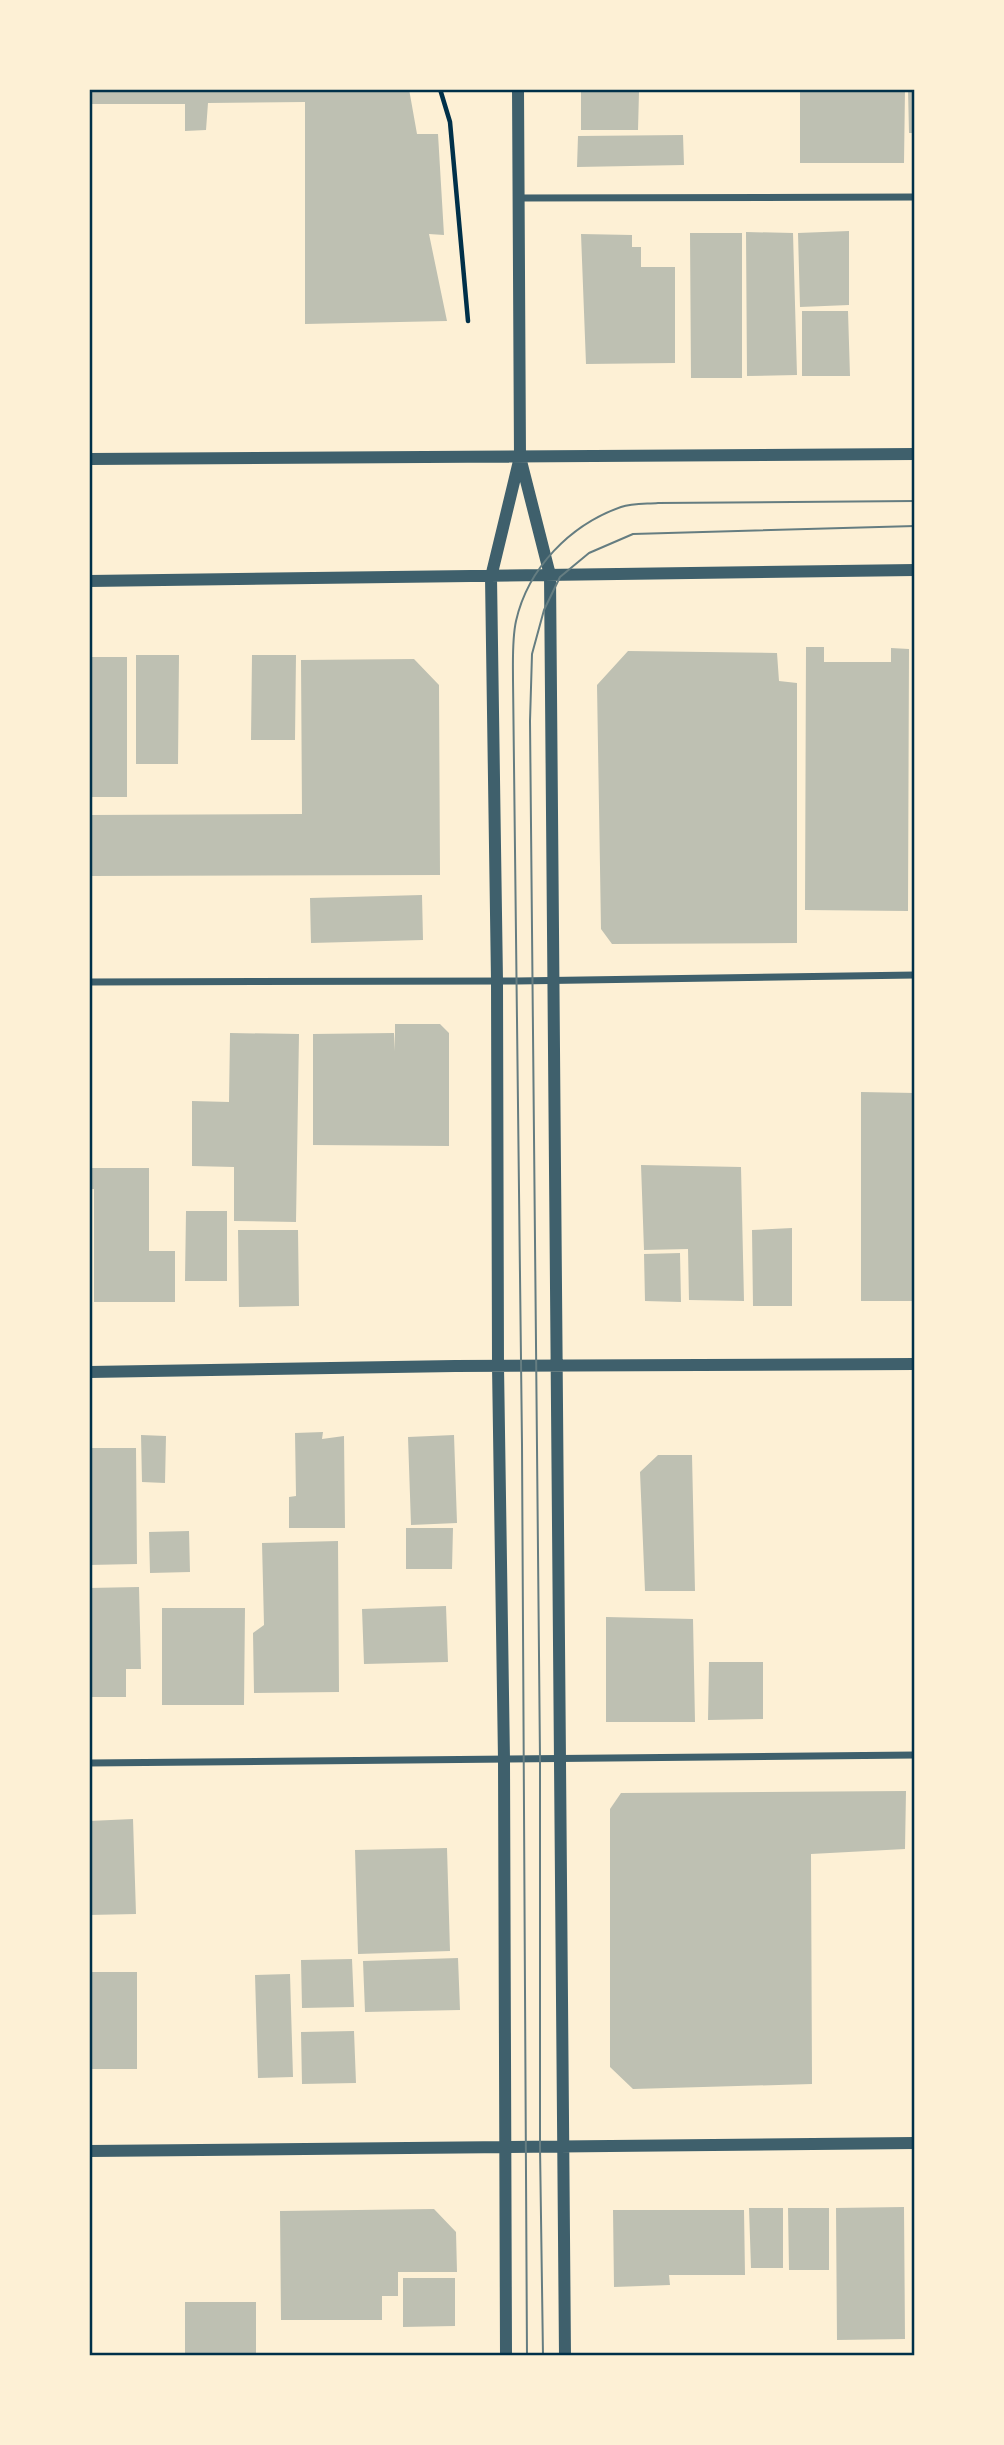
<svg xmlns="http://www.w3.org/2000/svg" width="1004" height="2445" viewBox="0 0 1004 2445" font-family="'Playfair Display',serif">
<style>
.building{fill:#bec0b2}
.lines{fill:none;stroke-linecap:round;stroke-linejoin:round}
.path{stroke:#003049;stroke-width:4.5}
.minor{stroke:#3f606c;stroke-width:7}
.tertiary{stroke:#3f606c;stroke-width:12}
.tram{stroke:#657d81;stroke-width:2}
.neatline{fill:none;stroke:#003049;stroke-width:2.5}
</style>
<rect width="100%" height="100%" fill="#fdf0d5"/>
<!-- building -->
<path class="building" d="M89,89h320l8,45h21l6,101 -15,-1 18,87 -142,3v-222l-97,1 -2,27 -21,1v-27h-96z
M581,89h101v3h-43l-1,38h-57z
M800,89h105l-1,74h-104z
M908,89h7v44h-6z
M683,135l1,30 -107,2 1,-31z
M849,231v74l-49,2 -2,-74z
M746,232l47,1 4,142 -50,1z
M690,233h52v145h-51z
M581,234l51,1v12h9v20h34v96l-89,1z
M802,311h46l2,65h-48z
M806,647h18v15h67v-14l18,1 -1,262 -103,-1z
M628,651l149,2 2,28 18,2v260l-185,1 -11,-15 -4,-244z
M136,655h43l-1,109h-42z
M252,655h44l-1,85h-44z
M89,657h38v140h-38z
M414,659l25,26 1,190 -351,1v-61l213,-1 -1,-154z
M422,895l1,45 -112,3 -1,-45z
M395,1024h45l9,9v113l-136,-1v-111l81,-1 1,18z
M230,1033l69,1 -3,188 -62,-1v-54l-42,-1v-65l37,1z
M861,1092l54,1v208h-54z
M641,1165l100,2 3,134 -55,-1 -1,-51 -44,1z
M89,1168h60v83h26v51h-81v-113h-5z
M186,1211h41v70h-42z
M792,1228v78h-39l-1,-76z
M238,1230h60l1,76 -60,1z
M680,1253l1,49 -36,-1 -1,-47z
M323,1432l-1,7 22,-3 1,92h-56v-31l7,-1 -1,-63z
M141,1435l25,1 -1,47 -23,-1z
M454,1435l3,88 -46,2 -3,-88z
M89,1448h47l1,116 -48,1z
M658,1455h34l3,136h-50l-5,-119z
M406,1528h47l-1,41h-46z
M189,1531l1,41 -40,1 -1,-41z
M338,1541l1,151 -85,1 -1,-60 11,-8 -2,-82z
M139,1587l2,82h-15v28h-37v-109z
M446,1606l2,56 -84,2 -2,-55z
M162,1608h83l-1,97h-82z
M606,1617l87,2 2,103h-89z
M709,1662h54v57l-55,1z
M906,1791l-1,58 -94,5 1,230 -179,5 -23,-22v-258l11,-16z
M133,1819l3,95 -47,1v-94z
M447,1848l3,103 -92,3 -3,-104z
M458,1958l2,52 -95,2 -2,-51z
M352,1959l2,48 -52,1 -1,-48z
M89,1972h48v97h-48z
M290,1974l3,103 -35,1 -3,-103z
M354,2031l2,52 -54,1 -1,-52z
M904,2207l1,132 -68,1 -1,-132z
M749,2208h34v60h-32z
M788,2208h41v62h-40z
M434,2209l22,23 1,40h-59v24h-16v24h-101l-1,-109z
M613,2210h131l1,65h-76l1,10 -56,2z
M403,2278h52v48l-52,1z
M185,2302h71v54h-71z"/>
<g class="lines">
<!-- path -->
<path class="path" d="M440,89l10,33 18,199"/>
<!-- minor -->
<path class="minor" d="M519,198l396,-1
M89,982l428,-1 398,-6
M89,1763l826,-8"/>
<!-- tertiary -->
<path class="tertiary" d="M89,459l826,-5
M521,461l29,114 15,1781
M89,581l826,-11
M89,1372l366,-6 460,-2
M89,2151l826,-8
M506,2356l-2,-597 -6,-393 -1,-385 -6,-404 29,-120 -2,-368"/>
<!-- tram -->
<path class="tram" d="M527,2356l-5,-911 -9,-765c0,-19 -1,-41 3,-59 12,-53 54,-96 105,-114 11,-4 25,-3 37,-4l257,-2
M543,2356l-3,-209v-388l-10,-1038 2,-67 12,-44 16,-33 29,-24 44,-19 282,-8"/>
</g>
<!-- border -->
<rect width="1004" height="2445" fill="none" stroke="#fdf0d5" stroke-width="182"/>
<rect x="91" y="91" width="822" height="2263" class="neatline"/>
</svg>
